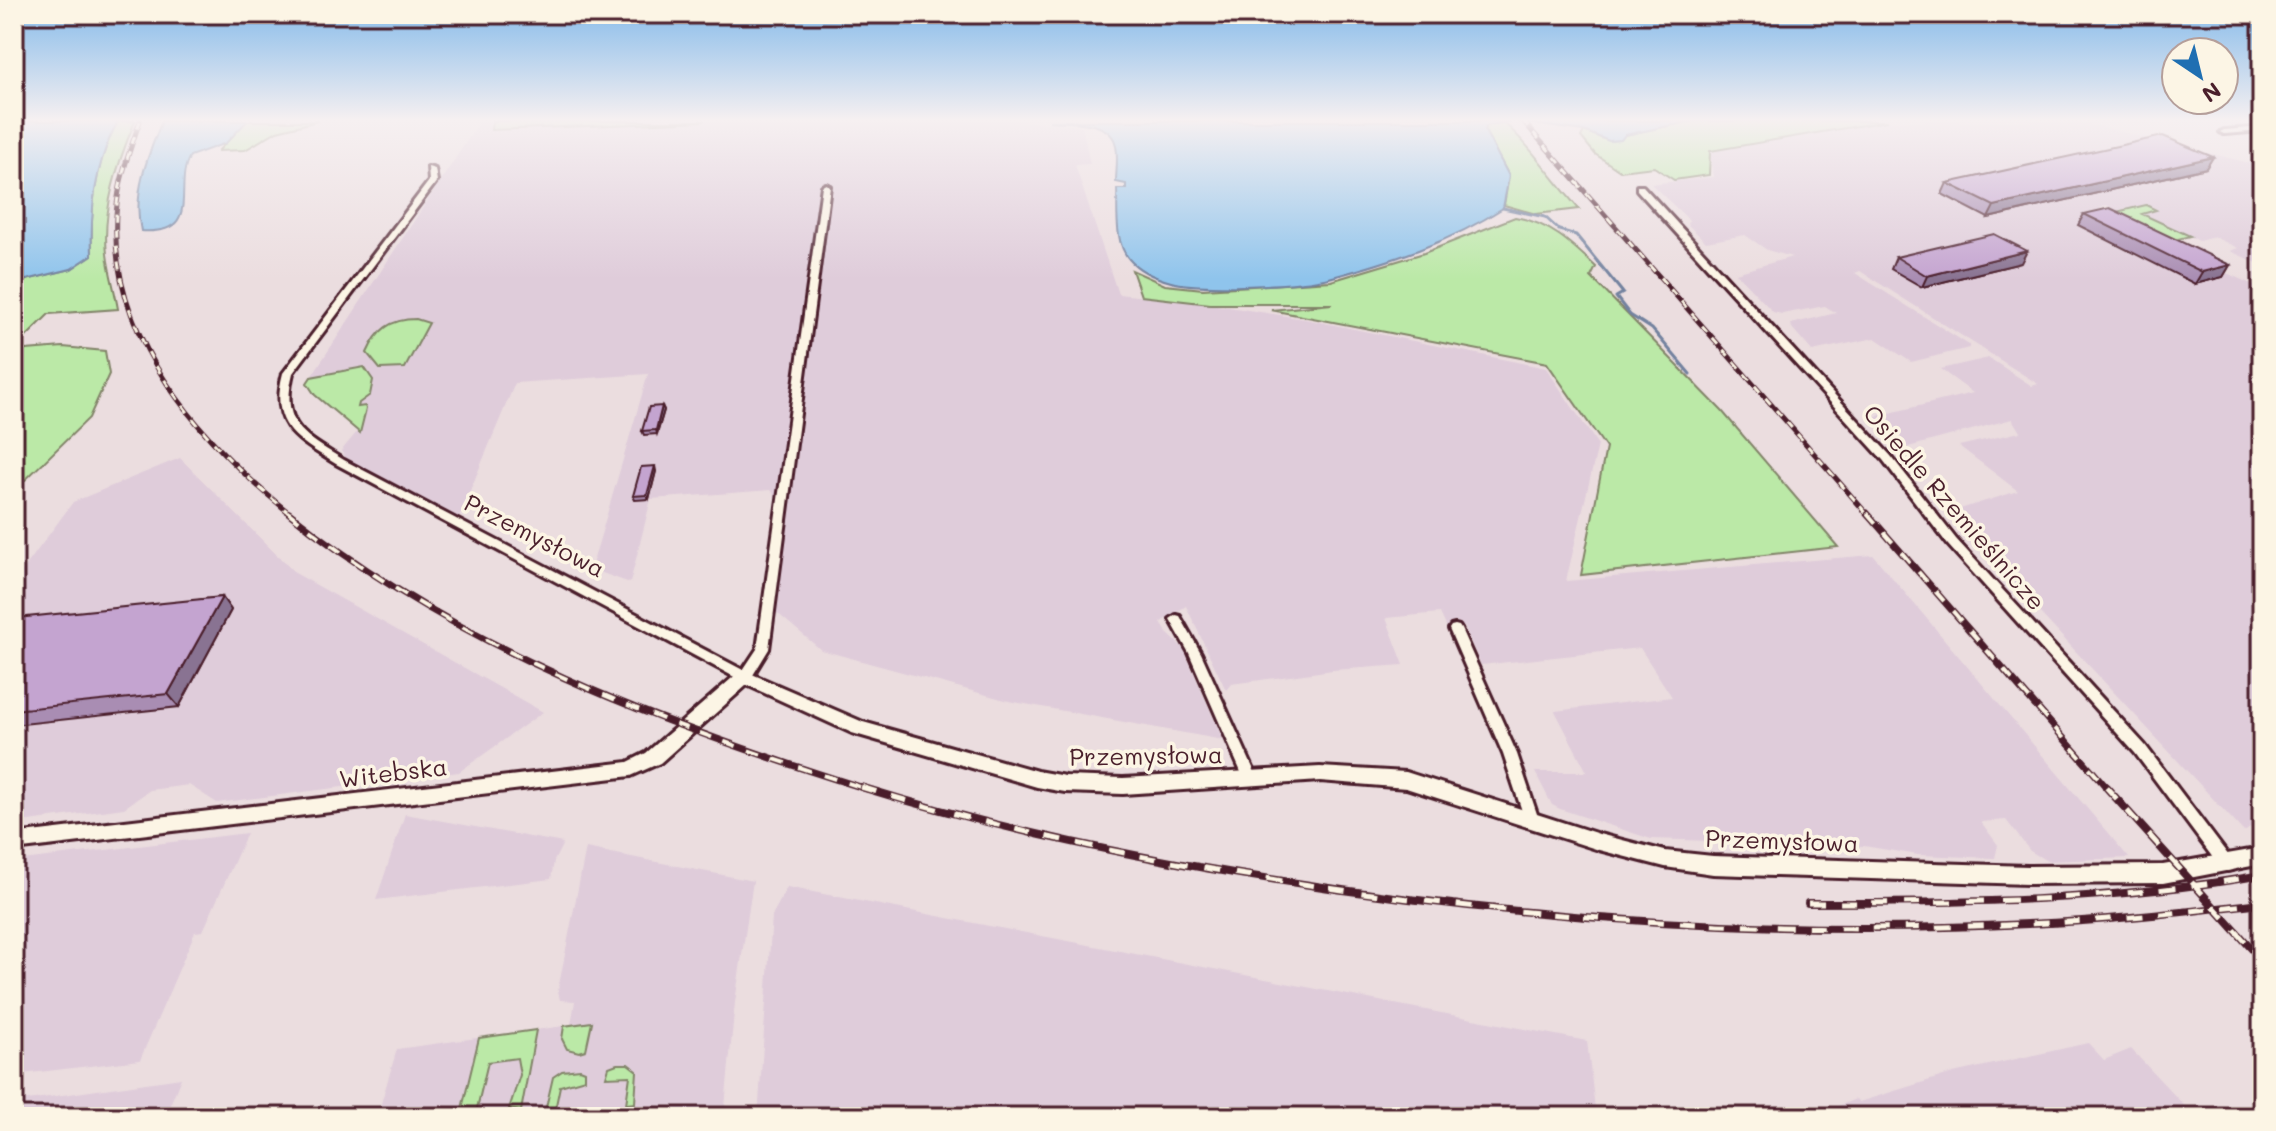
<svg xmlns="http://www.w3.org/2000/svg" width="2276" height="1131" viewBox="0 0 2276 1131" font-family="Mali,sans-serif">
<style>
.built{fill:#dfccda}
.green{fill:#bbe9a7;stroke:#828469;stroke-width:2}
.water{fill:#8fc4ec;stroke:#73829f;stroke-width:2}
.lines{fill:none;stroke-linecap:round;stroke-linejoin:round}
.stream{stroke:#73829f;stroke-width:3}
.minor-casing{stroke:#4a1f2b;stroke-width:6}
.tertiary-casing{stroke:#4a1f2b;stroke-width:6}
.minor{fill:#fcf5e5;fill-rule:evenodd}
.tertiary{fill:#fcf5e5;fill-rule:evenodd}
.rail-far2-casing{stroke:#4a1f2b;stroke-width:5}
.rail-far1-casing{stroke:#4a1f2b;stroke-width:7}
.rail-casing{stroke:#4a1f2b;stroke-width:8}
.rail-far2{stroke:#fcf5e5;stroke-width:3;stroke-dasharray:8;stroke-linecap:butt}
.rail-far1{stroke:#fcf5e5;stroke-width:4;stroke-dasharray:13;stroke-linecap:butt}
.rail{stroke:#fcf5e5;stroke-width:5;stroke-dasharray:16;stroke-linecap:butt}
.wall{fill:#a98db3;stroke:#4a1f2b;stroke-width:2}
.shaded-wall{fill:#897392;stroke:#4a1f2b;stroke-width:2}
.building{fill:#c4a4d0;stroke:#4a1f2b;stroke-width:2}
.labels{text-anchor:middle;dominant-baseline:central;stroke-width:7;stroke-linejoin:round;paint-order:stroke}
.street-label{font-size:24px;fill:#4a1f2b;stroke:#fcf5e5}
</style>
<rect width="100%" height="100%" fill="#ebdddf"/>
<filter id="ink" filterUnits="userSpaceOnUse"><feTurbulence type="fractalNoise" baseFrequency=".0125" numOctaves="2"/><feDisplacementMap in="SourceGraphic" scale="16" xChannelSelector="R" yChannelSelector="G"/><feConvolveMatrix kernelMatrix="1 2 1 2 8 2 1 2 1" color-interpolation-filters="sRGB"/></filter>
<g filter="url(#ink)">
<!-- built -->
<path class="built" d="M480,121h544l58,5 8,38 -15,1 43,129 92,10 95,15 241,49 52,77 -32,136 307,-26 256,303 -82,3 -17,-10 -24,-31 -25,2 17,23 -3,13 -77,-3 -54,-9 -213,-7 -91,-30 -8,-4 -17,-33h52l-32,-61 117,-14 -32,-49 -159,17 -17,-39 -17,2 -7,-15 -54,5 18,47 -71,5 -102,14 -5,6 -40,-84 -25,16 6,11 16,15 40,92 -214,-39 -188,-51 -46,-39 13,-96 -17,-25 -120,9 -21,84 -39,-14 57,-195 -133,9 -56,134 -113,-59 -5,-7 16,-19 -50,-49z
M1887,121h189l186,45v99l-32,-14 8,-3 -24,-11 -15,4 -9,-5 -14,4 -70,-35 -13,8 169,76v531l-18,12 -297,-319 71,-22 -59,-45 61,-14 -8,-13 -111,30 -32,-31 104,-25 -33,-24 49,-11 43,28 6,-2 -178,-113 -5,2 114,72v3l-58,14 -36,-24 -63,13 -20,-23 -1,-4 45,-11 -11,-7 -43,8 -9,-2 -37,-39 56,-16 -25,-7 -22,-15 -39,7 -19,-18 2,-4 -38,-36 62,-7 -3,-26z
M180,458l115,115 248,139 -84,60 -242,31 -28,-18 -39,5 -26,18 -110,15v-241l59,-80z
M405,814l158,29 -9,18 -3,18 -175,21z
M247,833l-44,98 -8,1 -55,128 -126,15v-214z
M586,848l167,33 -18,121 -11,115h-347l20,-68 174,-24 4,-24 -15,-1 -2,-10z
M787,887l800,154 9,76h-838l14,-201z
M2088,1043l16,17 27,-11 64,68h-386l47,-18 3,3 94,-29z
M181,1078l-16,39h-151v-15z"/>
<!-- green -->
<path class="green" d="M118,121h17c-17,41 -33,88 -28,133 2,18 8,37 11,55l-69,5 -35,35v-66l57,-14 21,-14c-2,-46 3,-93 26,-134z
M247,121h71l-41,10 -32,19 -27,1z
M492,121h213l-214,9z
M1692,121h195l-177,30 -1,24 -35,5 -20,-13 -34,4 -25,-17 -14,-17 3,-6c14,5 29,16 41,4z
M1503,122c28,24 51,59 76,87l-43,5 -32,-9 5,-29 -24,-45 1,-5z
M2146,205l10,5 -14,4 48,22 -16,4 -58,-28z
M1515,217c35,6 56,26 81,50l-5,10 131,134 116,136 -257,28 25,-127 -59,-85 -276,-53 61,-6h-122l-69,-8 -9,-26 33,15 38,4 128,-8 93,-28z
M416,319l13,4 -24,45 -25,1 -13,-16c10,-23 23,-34 49,-34z
M63,347l42,4 4,23 -20,44 -75,73v-140z
M364,367l9,13 -3,15 -11,8 -1,4 7,-1 1,3 -6,24 -45,-38 -8,-12 4,-6z
M592,1022l-6,28 -7,2 -12,-3 -5,-10 2,-13z
M536,1030l-15,81 -12,-2 11,-34 -3,-17 -29,4 -13,55h-15l19,-79z
M617,1064h11l9,7 -2,32 -9,1 4,-28 -24,1 3,-10z
M580,1069l5,2v8l-25,7 -6,29 -10,1 9,-39 9,-6z"/>
<!-- water -->
<path class="water" d="M14,121h104c-23,41 -28,88 -26,134l-21,14 -57,14z
M162,121h85l-21,22 -36,13c-18,31 14,79 -49,75 -9,-37 7,-76 21,-110z
M1049,121h462l-25,5 -1,5 24,45 -6,32c-52,34 -114,54 -174,70 -30,7 -129,12 -158,4 -15,-4 -32,-11 -42,-23 -15,-17 -11,-48 -12,-70h9v-5l-10,-2c0,-11 3,-29 -1,-40 -8,-23 -46,-19 -66,-21z
M1512,121h180l-67,14 -4,5 -12,1 -25,-10z"/>
<g class="lines">
<!-- stream -->
<path class="stream" d="M1503,208l42,9 14,13 17,5 47,58 -7,4 14,18 22,14 38,45"/>
<!-- minor casing -->
<g class="minor-casing">
<path id="minor" d="M2262,127v4l-38,3 -4,-2 4,-2z
M428,167l7,2 2,12 -144,192c-13,52 11,62 51,87l399,210 14,-21 65,-463 4,-2 4,2 -61,463 -19,31h-10l-404,-216c-40,-25 -67,-38 -53,-91l146,-192z
M1637,186h6l248,270 65,83 189,206 87,115 3,5 -3,5 -5,1 -5,-1 -87,-117 -187,-208 -65,-85 -246,-270z
M1176,615l4,1 21,37 57,126 -2,4 -5,2 -5,-2 -2,-4 -55,-126 -19,-34z
M1455,625l4,1 2,3 56,125 22,66 -2,4 -5,2 -5,-2 -2,-4 -22,-66 -54,-125 2,-3z"/>
</g>
<!-- tertiary casing -->
<g class="tertiary-casing">
<path id="tertiary" d="M745,671l118,51 174,49 28,5 58,2 197,-11 86,5 193,62 66,17 48,5 315,10 135,-1 99,-17v16l-99,19 -135,1 -315,-10 -48,-7 -66,-17 -193,-62 -86,-7 -197,13 -58,-2 -28,-5 -185,-54 -105,-48 -87,78 -29,13 -617,74v-16l614,-72 18,-9 93,-81z"/>
</g>
<!-- minor -->
<use href="#minor" class="minor"/>
<!-- tertiary -->
<use href="#tertiary" class="tertiary"/>
<!-- rail-far2 casing -->
<g class="rail-far2-casing">
<path id="rail-far2" d="M140,121c-11,31 -22,61 -24,94 -7,124 86,228 176,300
M1523,121l345,394"/>
</g>
<!-- rail-far1 casing -->
<g class="rail-far1-casing">
<path id="rail-far1" d="M289,513c168,135 375,213 578,276
M1867,513l241,276"/>
</g>
<!-- rail casing -->
<g class="rail-casing">
<path id="rail" d="M861,787c135,42 276,71 416,93 248,40 500,56 751,44 78,-3 156,-12 234,-21
M2106,787l156,173
M1808,903c153,0 303,-1 454,-28"/>
</g>
<!-- rail-far2 -->
<use href="#rail-far2" class="rail-far2"/>
<!-- rail-far1 -->
<use href="#rail-far1" class="rail-far1"/>
<!-- rail -->
<use href="#rail" class="rail"/>
</g>
<!-- wall -->
<path class="wall" d="M2213,157l-7,11 -218,50 -46,-24 5,-11z
M2084,214l146,51 -7,12 -28,7 -117,-59z
M1896,257l125,6 -99,24 -31,-18z
M662,406l2,4 -7,24 -13,1 -2,-4z
M656,471l-7,28 -14,1 -2,-4z
M222,597l9,13 -52,97 -165,18v-103z"/>
<!-- shaded-wall -->
<path class="shaded-wall" d="M2213,157l-7,11 -218,50 6,-12z
M2027,251l-6,12 -99,24 5,-11z
M2230,265l-7,12 -28,7 7,-12z
M662,406l2,4 -7,24 -1,-4z
M655,466l1,5 -7,28 -2,-4z
M222,597l9,13 -52,97 -11,-13z"/>
<!-- building -->
<path class="building" d="M2163,136l50,21 -219,49 -47,-23z
M2110,208l120,57 -28,7 -118,-58z
M1994,234l33,17 -100,25 -31,-19z
M662,406l-6,24 -14,1 7,-24z
M655,466l-8,29 -14,1 8,-29z
M222,597l-54,97 -154,16v-88l3,-4z"/>
</g>
<!-- sky -->
<linearGradient id="sky" x2="0" y2="1"><stop stop-color="#84baea"/><stop offset="0.43" stop-color="#f6f0f1"/><stop offset="1" stop-color="#f6f0f1" stop-opacity="0"/></linearGradient>
<rect width="2276" height="279" fill="url(#sky)"/>
<g class="labels">
<!-- street labels -->
<g class="street-label">
<text transform="translate(1955 507) rotate(49)">Osiedle Rzemieślnicze</text>
<text transform="translate(535 535) rotate(27)">Przemysłowa</text>
<text transform="translate(1146 755) rotate(-1)">Przemysłowa</text>
<text transform="translate(393 772) rotate(-7)">Witebska</text>
<text transform="translate(1782 840) rotate(2)">Przemysłowa</text>
</g>
</g>
<!-- margin -->
<rect width="2276" height="1131" fill="none" stroke="#fcf5e5" stroke-width="48"/>
<rect x="24" y="24" width="2228" height="1083" fill="none" stroke="#4a1f2b" stroke-width="3" filter="url(#ink)"/>
<!-- north arrow -->
<g transform="translate(2200 76) rotate(145)"><circle r="38" fill="#fcf5e5" stroke="#b59f9b" stroke-width="2"/>
<path d="M0-6L14 30L0 20L-14 30Z" fill="#1f6fb2"/>
<text y="-12" font-size="22" font-weight="bold" text-anchor="middle" fill="#4a1f2b">N</text>
</g>
</svg>
